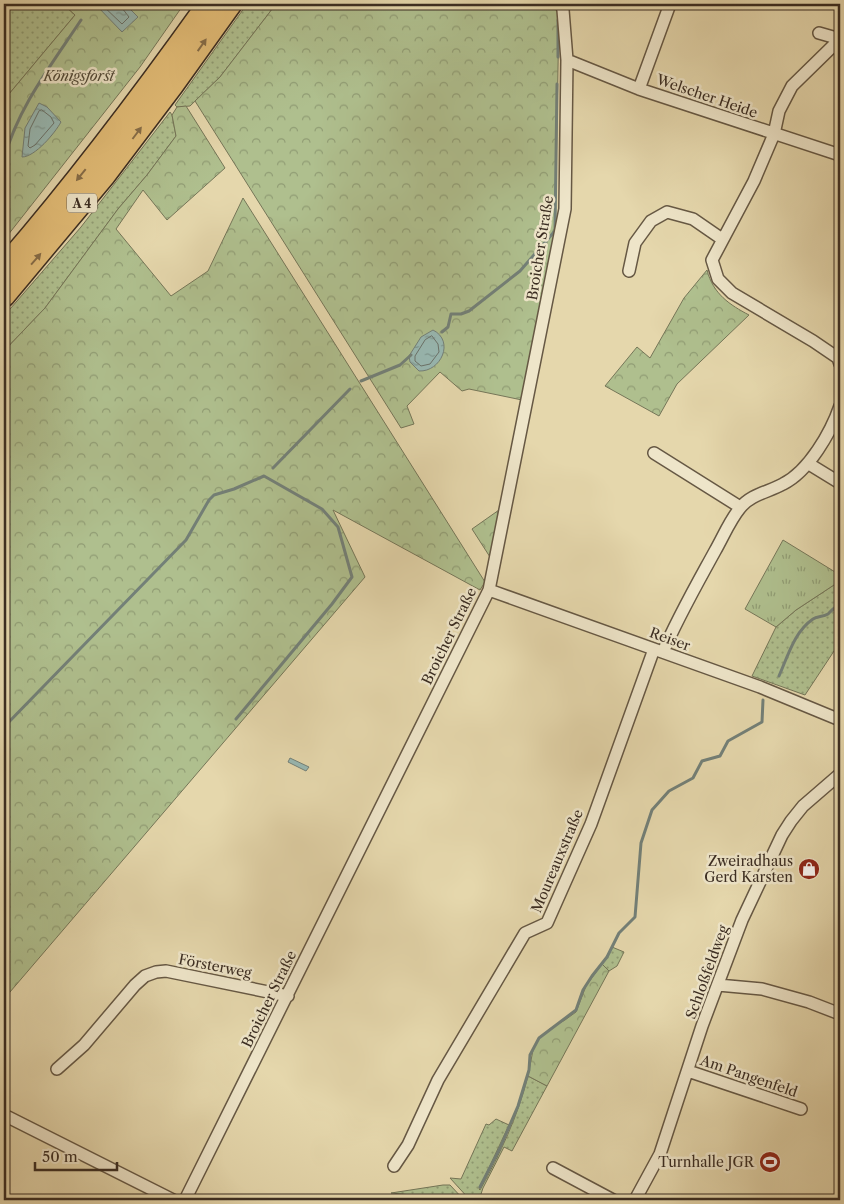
<svg xmlns="http://www.w3.org/2000/svg" width="844" height="1204" viewBox="0 0 844 1204" font-family="'Libre Caslon Text',serif">
<style>
.grass{fill:url(#grass-dots);stroke:#757658}
.forest{fill:url(#forest-crowns);stroke:#757658}
.park{fill:url(#park-tufts);stroke:#757658}
.water{fill:url(#water-ripples);stroke:#738078}
.lines{fill:none;stroke-linecap:round;stroke-linejoin:round}
.shore{stroke:#6a726a;stroke-width:1}
.stream{stroke:#738078;stroke-width:3}
.minor-casing{stroke:#665844;stroke-width:14}
.motorway-casing{stroke:#3b2d22;stroke-width:24}
.minor{stroke:#eee5c9;stroke-width:11}
.motorway{stroke:#e2bc76;stroke-width:21}
.oneway{fill:#866d48}
.labels{text-anchor:middle;dominant-baseline:central;stroke-width:5;stroke-linejoin:round;paint-order:stroke}
.shield{fill:#eee5c9;stroke:#716454;stroke-width:1}
.shield-label{font-size:12px;font-weight:bold;fill:#3b2d22}
.park-label{font-size:14px;font-style:italic;fill:#524a38;stroke:#eee5c9}
.street-label{font-size:14px;fill:#3b2d22;stroke:#eee5c9}
.poi-label{font-size:14px;fill:#3b2d22;stroke:#eee5c9;text-anchor:end}
</style>
<defs>
<pattern id="grass-dots" width="8" height="8" patternUnits="userSpaceOnUse" patternTransform="scale(1.25)"><rect width="8" height="8" fill="#afbf8e"/><path d="M2 2h.1M6 6h.1" fill="none" stroke="#909c74" stroke-width="1.8" stroke-linecap="round"/></pattern>
<pattern id="forest-crowns" width="20" height="18" patternUnits="userSpaceOnUse" patternTransform="scale(1.25)"><rect width="20" height="18" fill="#afbf8e"/><path d="M2 6a3 3 0 1 1 6 0M12 15a3 3 0 1 1 6 0" fill="none" stroke="#909c74"/></pattern>
<pattern id="park-tufts" width="24" height="20" patternUnits="userSpaceOnUse" patternTransform="scale(1.25)"><rect width="24" height="20" fill="#afbf8e"/><path d="M3 7l-1-3M5 7V3M7 7l1-3M15 17l-1-3M17 17v-4M19 17l1-3" fill="none" stroke="#909c74"/></pattern>
<pattern id="water-ripples" width="26" height="14" patternUnits="userSpaceOnUse" patternTransform="scale(1.25)"><rect width="26" height="14" fill="#98b8b2"/><path d="M2 4q2-2 4 0t4 0M15 11q2-2 4 0t4 0" fill="none" stroke="#7d9690"/></pattern>
</defs>
<rect width="100%" height="100%" fill="#e5d7ac"/>
<filter id="stains"><feTurbulence type="fractalNoise" baseFrequency=".004" numOctaves="4"/><feColorMatrix values="0 0 0 0 .2 0 0 0 0 .09 0 0 0 0 .02 0 0 0 .5 -.17"/></filter>
<radialGradient id="worn" r=".72"><stop offset=".6" stop-color="#630" stop-opacity="0"/><stop offset="1" stop-color="#630" stop-opacity=".3"/></radialGradient>
<!-- grass -->
<path class="grass" d="M4,4h59l12,11 -66,79 -5,-3z
M247,4h29l-56,73 -30,29 -13,1 -2,-2z
M170,112l2,3 4,21 -29,39 -29,34 -73,99 -41,43v-35l77,-89z
M840,581v61l-35,53 -53,-19 24,-49 20,-17z
M612,947l12,5 -7,14 -8,5 -7,-7z
M528,1076l19,10 -35,65 -8,-4 -21,41 -4,12h-9l-20,-22 11,1 25,-55 3,1 7,-6 13,6 -30,64 1,1c20,-36 38,-74 48,-114z
M443,1185h7l14,15 -73,-7z"/>
<!-- forest -->
<path class="forest" d="M63,4h34l-1,1 41,12 -12,-13h59l-44,63 -136,173v-149l5,3 66,-79z
M276,4h279l4,8 -4,222 -33,166 -53,-11 -7,2 -22,-19 -33,34 7,18 -13,4 -206,-327 25,-24z
M186,106l39,62 -58,52 -24,-30 -27,39 55,67 37,-25 35,-73 242,384 -5,8 -147,-80 32,67 -361,422v-648l41,-43 73,-99 29,-34 29,-39 -4,-21 5,-8z
M707,270c6,24 23,35 42,45l-72,69 -18,32 -54,-30 32,-39 13,11 34,-60z
M499,510l-9,47 -18,-28z
M602,964l7,7 -62,115 -19,-10 5,-26 7,-13 11,-9 14,-8 11,-8 10,-26z"/>
<!-- park -->
<path class="park" d="M783,540l57,35v6l-44,29 -20,17 -31,-18z"/>
<!-- water -->
<path class="water" d="M97,4h28l13,13 -16,15 -26,-27z
M39,103l8,4 14,15c-6,11 -26,35 -39,35l3,-29z
M433,330c22,11 8,42 -14,41l-9,-9 -1,-6 12,-19z
M290,758l19,9 -3,4 -18,-9z"/>
<g class="lines">
<!-- shore -->
<path class="shore" d="M101,4l21,20 7,-7 -7,-9v-4
M42,110l9,7 3,6 -19,22 -5,3 -2,-2 2,-17 9,-18z
M432,336l6,8 1,8 -9,12 -9,2 -6,-5v-5l10,-16z"/>
<!-- stream -->
<path class="stream" d="M558,57v-37
M4,159c14,-52 48,-95 77,-139
M555,231l2,-147
M442,332l6,-5 3,-13h10l8,-3 51,-40 34,-39
M361,381l39,-16 11,-10
M273,468l77,-79
M779,676c9,-20 15,-44 34,-57 4,-3 10,-2 15,-5 4,-4 6,-7 12,-9
M4,727l182,-187 23,-40 5,-5 20,-6 30,-13 58,33 16,18 14,50 -20,27 -96,115
M480,1187l20,-39 18,-42 11,-36 1,-15 9,-17 37,-28 7,-20 9,-14 15,-19 12,-24 16,-16 6,-74 11,-33 17,-19 24,-13 9,-17 18,-5 8,-15 34,-19 1,-22"/>
<!-- minor casing -->
<g class="minor-casing">
<path id="minor" d="M819,33l21,6
M840,39l-48,47 -13,25 -5,23 -20,47 -42,79 6,19 14,14 81,48 25,17 2,6
M567,60l72,29 201,66
M639,89l31,-85
M629,271l6,-28 16,-22 16,-9 26,7 29,20
M654,453l86,54
M809,464l31,19
M489,590l271,97 80,33
M663,652c15,-35 34,-68 52,-101 8,-14 15,-31 25,-43 11,-14 29,-16 43,-24 26,-13 48,-52 57,-78
M718,985l44,4 47,13 31,12
M57,1069l27,-24 51,-60 10,-9 11,-4 10,-1 122,25
M688,1071l113,38
M8,1117l165,83
M394,1166l14,-21 30,-65 87,-147 22,-10 44,-99 63,-175
M553,1168l60,32
M185,1200l304,-610 76,-381 2,-149 -4,-50 -2,-6
M635,1200l25,-46 42,-128 40,-106 40,-85 9,-14 12,-15 37,-32"/>
</g>
<!-- motorway casing -->
<g class="motorway-casing">
<path id="motorway" d="M4,267c73,-84 139,-172 204,-263
M4,296l101,-121 68,-90 58,-81"/>
</g>
<!-- minor -->
<use href="#minor" class="minor"/>
<!-- motorway -->
<use href="#motorway" class="motorway"/>
</g>
<!-- one-way arrows -->
<defs><path id="oneway-solid" d="M-6-.8H1V-3.2L6.5 0L1 3.2V.8H-6Z" transform="scale(1.25)"/></defs>
<g class="oneway">
<use href="#oneway-solid" transform="translate(202 45) rotate(-55)"/>
<use href="#oneway-solid" transform="translate(137 133) rotate(-53)"/>
<use href="#oneway-solid" transform="translate(81 175) rotate(129)"/>
<use href="#oneway-solid" transform="translate(36 259) rotate(-49)"/>
</g>
<!-- icons -->
<defs>
<g id="shop-disc" transform="scale(1.125)"><circle r="9.5" fill="#8f2418" stroke="#eee5c9"/><path d="M-5-2.5h2.3a2.7 3.5 0 0 1 5.4 0H5L5.5 6h-11ZM-1.5-2.5h3a1.5 2.3 0 0 0-3 0Z" fill="#fff"/></g>
<g id="stadium-disc" transform="scale(1.125)"><circle r="9.5" fill="#8f2418" stroke="#eee5c9"/><path d="M0-5a6.5 5 0 1 0 0 10a6.5 5 0 1 0 0-10ZM-3.5-1.8h7v3.6h-7Z" fill="#fff"/></g>
</defs>
<g fill-rule="evenodd">
<use href="#shop-disc" x="809" y="869"/>
<use href="#stadium-disc" x="770" y="1162"/>
</g>
<g class="labels">
<!-- shield labels -->
<rect class="shield" x="67" y="193.5" width="30" height="19" rx="4"/>
<g class="shield-label">
<text x="82" y="203">A 4</text>
</g>
<!-- park labels -->
<g class="park-label">
<text x="79" y="76">Königsforst</text>
</g>
<!-- street labels -->
<g class="street-label">
<text transform="translate(707 96) rotate(19)">Welscher Heide</text>
<text transform="translate(540 248) rotate(-81)">Broicher Straße</text>
<text transform="translate(449 636) rotate(-64)">Broicher Straße</text>
<text transform="translate(670 639) rotate(20)">Reiser</text>
<text transform="translate(557 861) rotate(-67)">Moureauxstraße</text>
<text transform="translate(215 966) rotate(11)">Försterweg</text>
<text transform="translate(707 972) rotate(-70)">Schloßfeldweg</text>
<text transform="translate(269 999) rotate(-64)">Broicher Straße</text>
<text transform="translate(749 1076) rotate(19)">Am Pangenfeld</text>
</g>
<!-- poi labels -->
<g class="poi-label">
<text x="793" y="861">Zweiradhaus<tspan x="793" dy="16">Gerd Karsten</tspan></text>
<text x="754" y="1162">Turnhalle JGR</text>
</g>
</g>
<!-- margin -->
<rect width="844" height="1204" fill="none" stroke="#e5d7ac" stroke-width="20"/>
<rect x="5" y="5" width="834" height="1194" fill="none" stroke="#3b2d22" stroke-width="2.5"/>
<rect x="10" y="10" width="824" height="1184" fill="none" stroke="#3b2d22"/>
<!-- scale -->
<path d="M35 1162v8h82v-8" fill="none" stroke="#3b2d22" stroke-width="2.5"/>
<text x="42" y="1162" font-size="15" fill="#3b2d22" stroke="#eee5c9" stroke-width="4" paint-order="stroke">50 m</text>
<rect width="100%" height="100%" filter="url(#stains)"/>
<rect width="100%" height="100%" fill="url(#worn)"/>
</svg>
